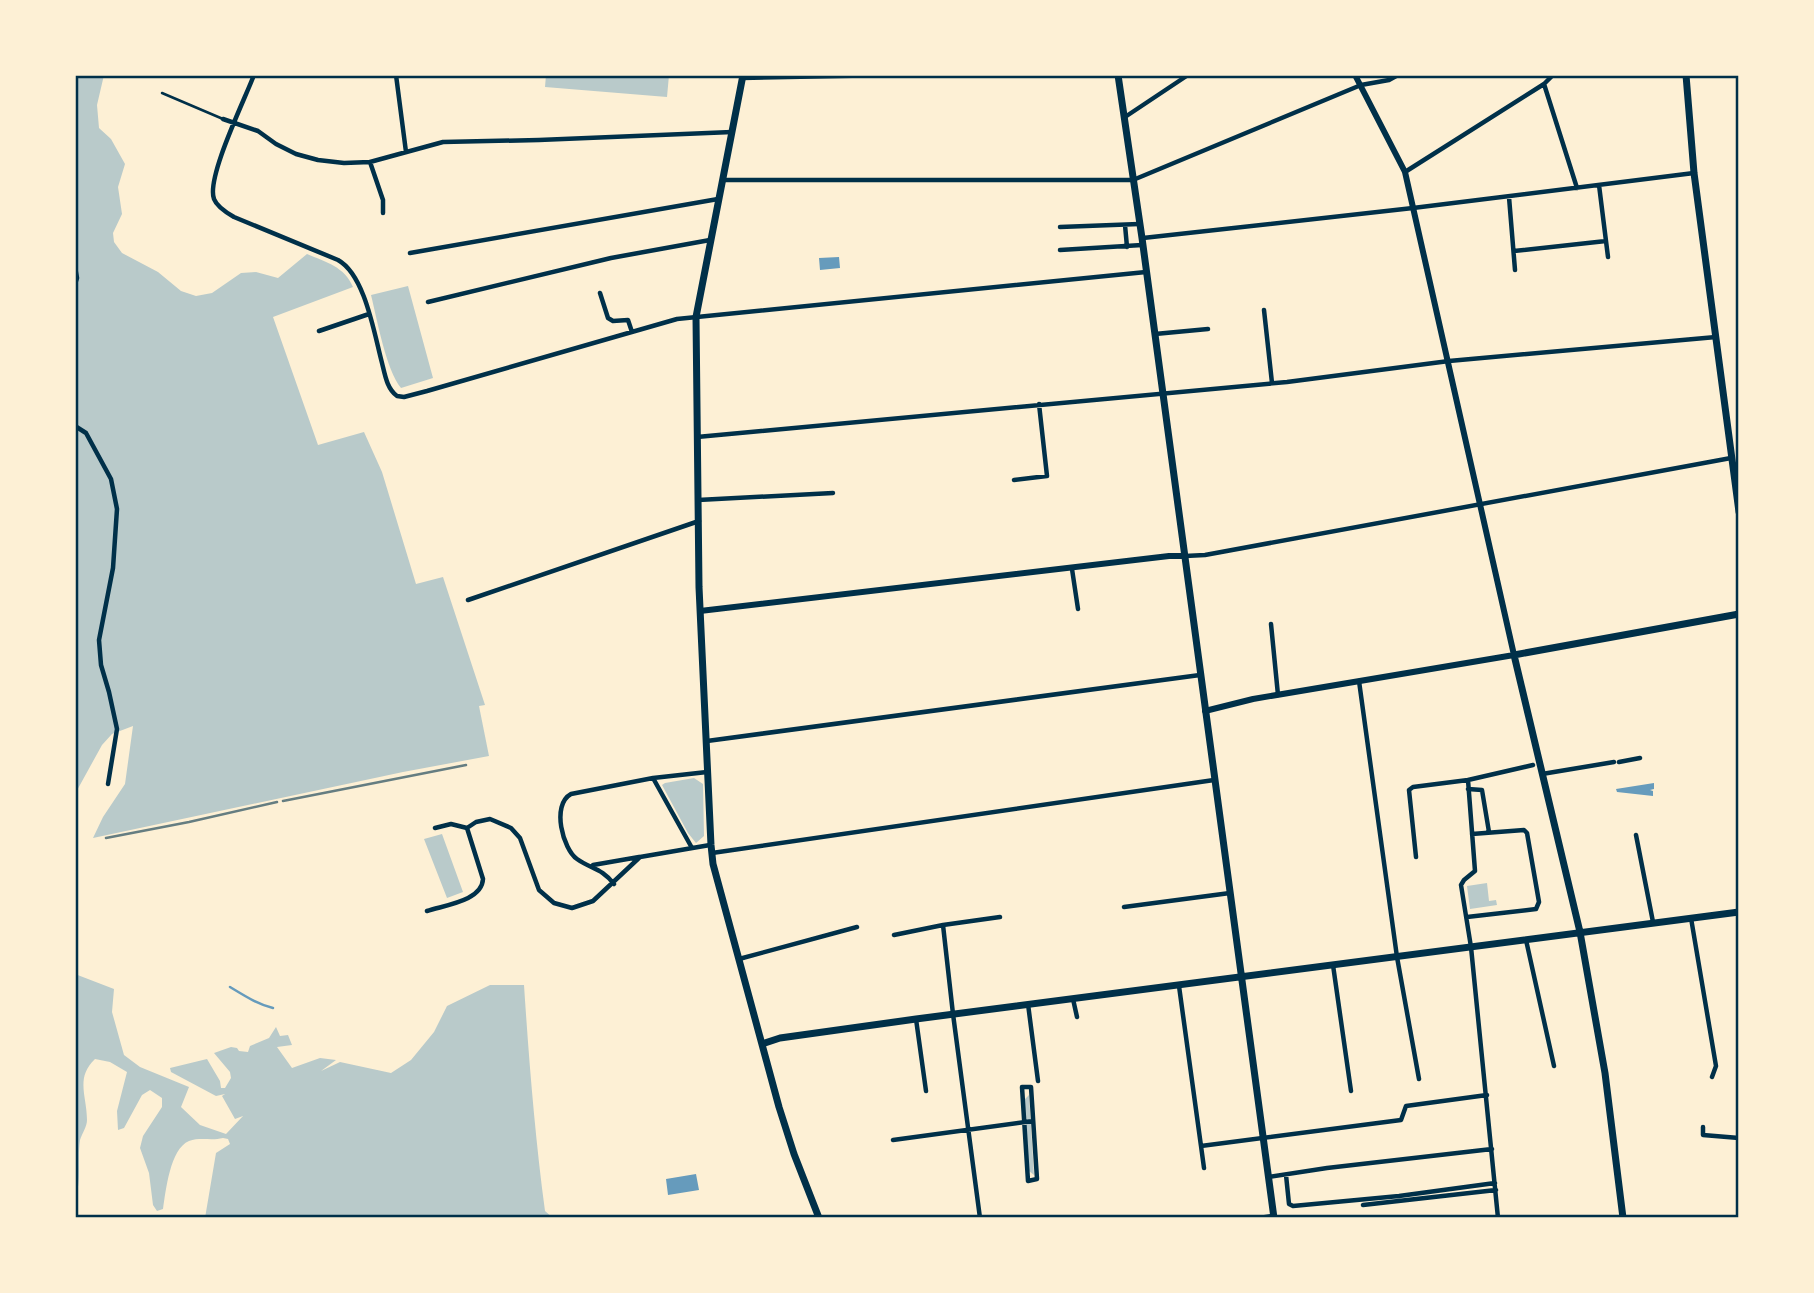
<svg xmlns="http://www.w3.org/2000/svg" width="1814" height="1293" viewBox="0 0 1814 1293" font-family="'DM Sans',sans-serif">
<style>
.green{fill:#b9caca}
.water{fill:#669bbc}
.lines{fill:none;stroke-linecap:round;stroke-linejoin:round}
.stream{stroke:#669bbc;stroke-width:2.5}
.service{stroke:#003049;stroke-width:2.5}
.minor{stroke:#003049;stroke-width:4.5}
.tertiary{stroke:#003049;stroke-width:6}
.secondary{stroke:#003049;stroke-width:7}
.rail{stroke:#657d81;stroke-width:2.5}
.neatline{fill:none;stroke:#003049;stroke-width:2.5}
</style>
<rect width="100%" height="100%" fill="#fdf0d5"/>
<!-- green -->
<path class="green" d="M75,75h29l-7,30 2,23 12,11 14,25 -7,23 4,27 -9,19 1,9 8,11 36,19 23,19 15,5 16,-3 29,-20 15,-1 22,6 29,-24c19,8 38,13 46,33l-80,30 45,128 46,-13 18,40 34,112 27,-7 42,128 -6,1 10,50 -86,16 -310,66 10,-21 22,-33 8,-58 -21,8 -10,11 -27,49z
M546,75h123l-2,22 -122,-10z
M408,286l25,92 -32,10c-15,-18 -24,-69 -30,-93z
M694,778l9,6 1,52 -8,7 -8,-10 -26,-48 3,-2z
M442,834l21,58 -16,6 -23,-59z
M1487,883l2,18 7,-1 1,5 -27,4 -3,-23z
M75,974l39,15 -2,23 12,43 16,12 49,20 -8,20 19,18 26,9 17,-18 -8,3 -13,-23 3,-2 -9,2 -45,-24 -1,-4 37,-9 13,22 1,7h4l6,-10 -1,-6 -16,-19 17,-6 6,1 2,3 9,1 2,-6 19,-8 7,-11 4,9 8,-1 4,10 -15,2 15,21 28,-10 16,2 -15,11 19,-9 51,11 20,-13 23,-28 13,-26 43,-21h34c5,76 11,151 21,226l8,7h-296l-25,-2 -27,2 11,-65 14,-9 -2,-5 -5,-1c-11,3 -23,-1 -34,3 -19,8 -23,49 -26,68l-6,2 -4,-6 -4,-32 -9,-25 3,-12 19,-29v-9l-12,-8 -8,5 -18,33 -6,2 -1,-19 10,-39 -17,-10 -15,-3c-20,19 -8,37 -8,61 0,7 -5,13 -7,20 -3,20 2,40 -5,59z
M1029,1095l5,80 -5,-4 -5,-71z"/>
<!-- water -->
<path class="water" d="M839,257l1,11 -20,2 -1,-12z
M1654,783v6l-4,1 3,1v5l-36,-4 -1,-3z
M696,1174l3,16 -31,5 -2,-16z"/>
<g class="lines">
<!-- stream -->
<path class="stream" d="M230,987c15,9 27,17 43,21"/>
<!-- service -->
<path class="service" d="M162,93l61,26"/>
<!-- minor -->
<path class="minor" d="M254,75c-9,24 -48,103 -40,124 3,8 13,14 20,18l104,43c27,15 36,73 44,103 3,12 5,26 15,33l7,1 23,-6 250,-72 469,-47
M396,75l10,77
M742,78l149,-3
M1544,84l33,104
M1125,117l63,-42
M223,119l35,12 18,13 20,10 22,6 26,3 26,-1 73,-20 96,-2 193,-8
M370,162l13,38v13
M1405,172l139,-88 9,-9
M723,180h410l228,-95 28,-5 9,-5
M1599,185l9,72
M1509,197l6,73
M1125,225l2,22
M1060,227l79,-3
M1143,238l270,-30 281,-35
M1060,250l82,-5
M1514,251l92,-10
M410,253l308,-54
M75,267l2,11 -2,6
M600,293l8,25 5,3 15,-1 4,12
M428,302l183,-44 99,-18
M1264,310l8,73
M319,331l50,-17
M1155,334l53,-5
M75,426l11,7 25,46 6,30 -4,59 -14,72 2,25 8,27 8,37 -9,55
M697,437l590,-55 162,-21 267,-24
M1014,480l33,-4 -8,-72
M698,500l135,-7
M1185,556l20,-1 526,-97
M1072,569l6,40
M468,600l231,-79
M1271,624l7,71
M1359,681l38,276 22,122
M707,741l493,-66
M1619,762l21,-4
M1542,774l72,-12
M653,778l39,70
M1468,780l65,-15
M1468,789l14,1 7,42
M435,828l16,-4 16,4
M467,828l9,-6 14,-3 21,9 9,10 19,52 15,13 18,5 21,-7 47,-44 70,-12
M1636,835l17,87
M712,853l502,-73
M1416,857l-7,-67 4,-3 55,-7 7,91 -11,9 -3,5 10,62 27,271
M593,865l46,-8
M614,884c-12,-16 -23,-15 -37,-25 -14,-10 -26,-54 -6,-65l82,-16 54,-6
M1124,907l106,-14
M427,911c18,-6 55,-10 56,-32l-16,-51
M1467,917l69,-8 3,-7 -12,-69 -3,-3 -52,4
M1691,918l25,148 -4,11
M943,925l10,89 27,204
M894,935l49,-10 57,-8
M1526,940l28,126
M739,959l118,-32
M1333,965l18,126
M1179,986l22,160 200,-26 5,-14 81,-11
M1073,999l4,18
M1028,1004l10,77
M916,1019l10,72
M1022,1087h9l6,92 -9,2z
M1703,1127v8l36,3
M893,1140l140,-19
M1201,1146l3,22
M1286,1175l3,29 4,2 106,-10 96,-13
M1269,1177l58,-9 165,-19
M1363,1205l133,-15
M1259,1218l14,-2"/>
<!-- tertiary -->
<path class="tertiary" d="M700,611l469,-55h15
M1205,711l48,-12 261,-44 -109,-483 -50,-97"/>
<!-- secondary -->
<path class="secondary" d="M743,75l-47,242 3,270 12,258 2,19 66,243 15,47 25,64
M1118,75l24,163 132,980
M1686,75l8,98 45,339
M762,1044l18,-6 136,-19 823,-107
M1623,1218l-18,-145 -25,-141 -66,-277 225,-41"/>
<!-- rail -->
<path class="rail" d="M283,801l183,-36
M106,838l83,-16 88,-20"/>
</g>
<!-- border -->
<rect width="1814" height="1293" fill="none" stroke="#fdf0d5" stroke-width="154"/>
<rect x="77" y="77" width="1660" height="1139" class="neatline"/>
</svg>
